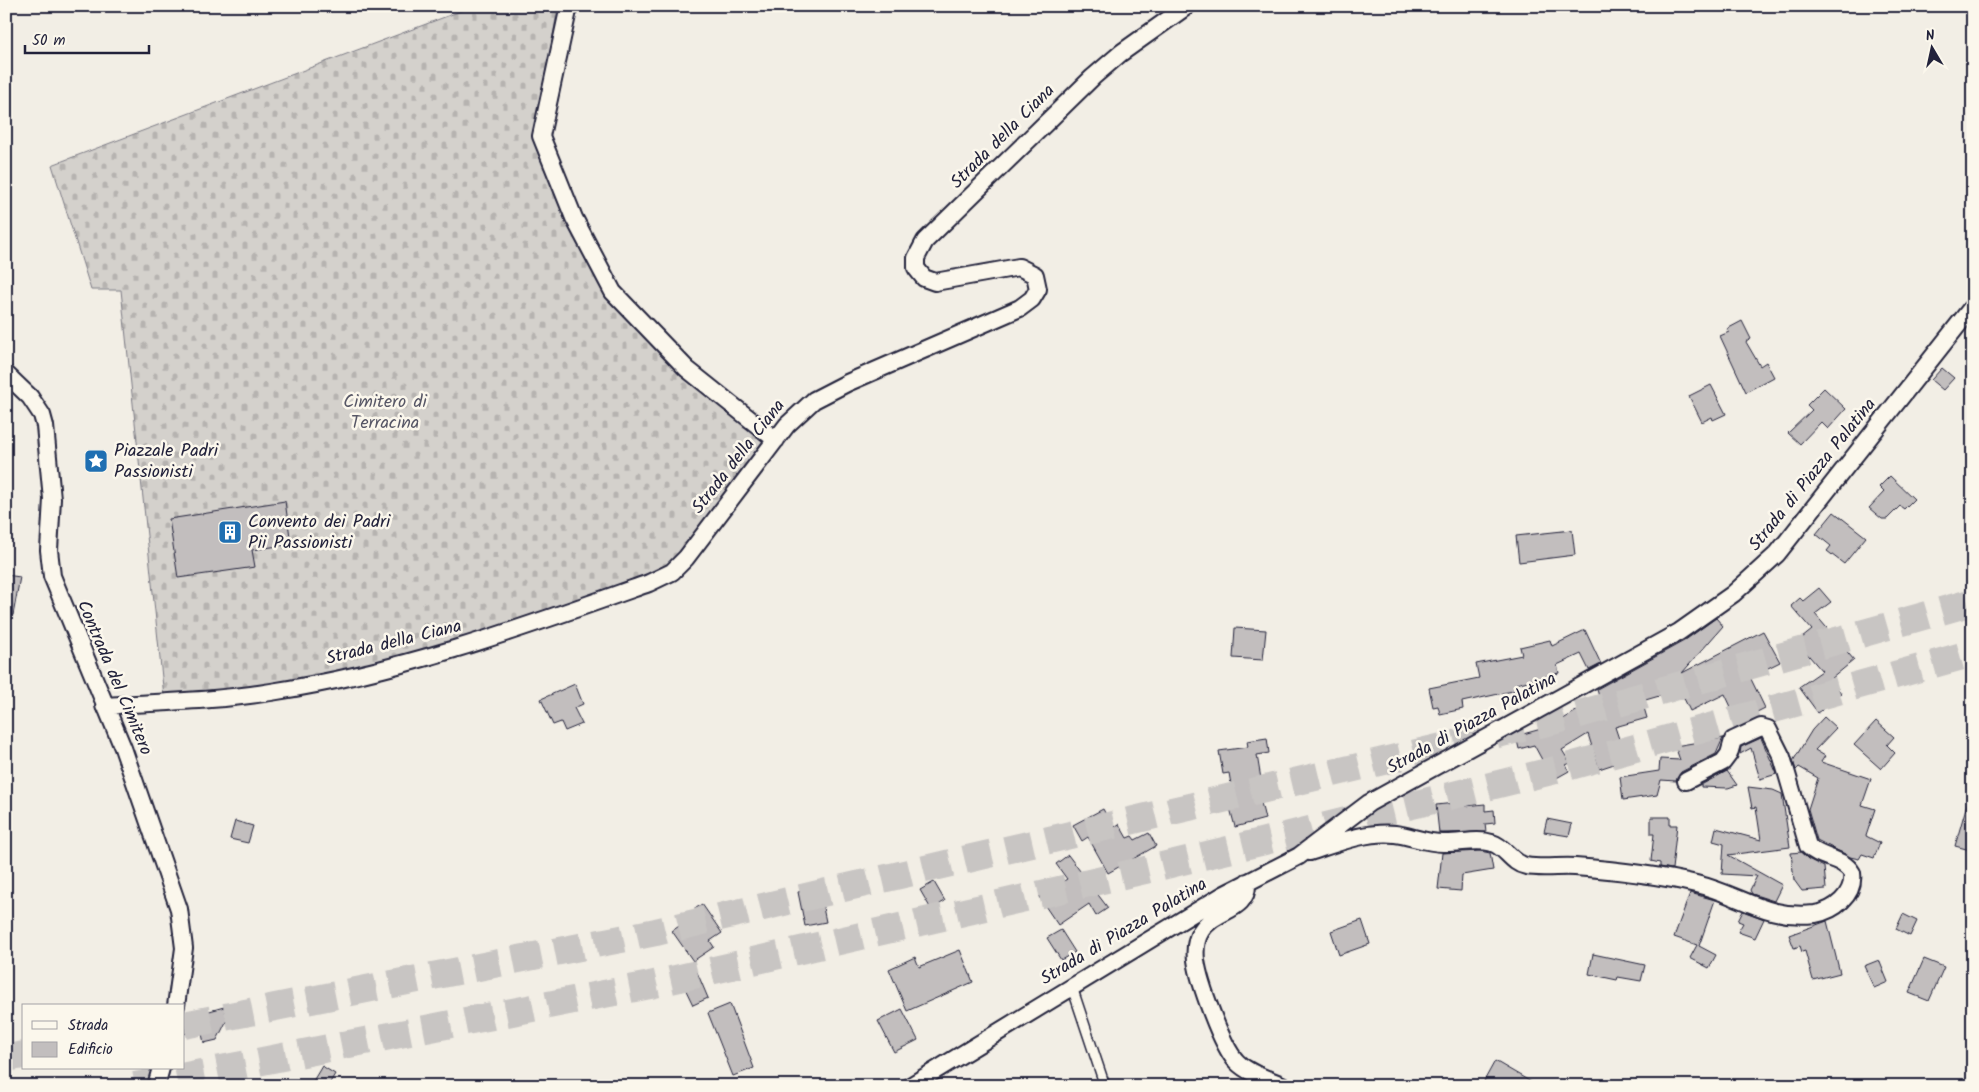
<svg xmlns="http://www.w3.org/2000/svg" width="1979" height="1092" viewBox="0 0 1979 1092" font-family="Kalam,sans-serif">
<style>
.cemetery{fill:url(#cemetery-stones);stroke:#7b7a84}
.building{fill:#c2bebe;stroke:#22223b}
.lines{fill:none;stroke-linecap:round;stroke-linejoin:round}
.highway-tunnel{stroke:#c8c5c3;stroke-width:28;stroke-dasharray:28 14;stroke-linecap:butt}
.lane-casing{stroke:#22223b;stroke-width:12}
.street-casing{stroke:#22223b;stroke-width:20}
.lane{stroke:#fbf7ec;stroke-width:9}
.street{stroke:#fbf7ec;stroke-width:16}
.labels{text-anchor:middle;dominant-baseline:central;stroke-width:5;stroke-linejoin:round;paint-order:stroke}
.street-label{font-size:18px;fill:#22223b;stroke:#fbf7ec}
.park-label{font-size:18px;fill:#575766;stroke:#fbf7ec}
.poi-label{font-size:18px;fill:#22223b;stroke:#fbf7ec;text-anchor:start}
</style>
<defs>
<pattern id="cemetery-stones" width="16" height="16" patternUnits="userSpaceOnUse" patternTransform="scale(1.25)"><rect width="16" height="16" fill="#d4d1cc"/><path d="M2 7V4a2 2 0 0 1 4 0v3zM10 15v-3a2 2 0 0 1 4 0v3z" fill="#b6b3b0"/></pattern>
</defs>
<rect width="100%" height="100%" fill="#f2eee5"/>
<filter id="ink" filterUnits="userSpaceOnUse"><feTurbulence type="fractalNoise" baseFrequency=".02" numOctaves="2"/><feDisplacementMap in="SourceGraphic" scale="10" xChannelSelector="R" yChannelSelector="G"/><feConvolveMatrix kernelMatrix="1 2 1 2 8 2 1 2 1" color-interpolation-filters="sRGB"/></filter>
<g filter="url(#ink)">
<!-- cemetery -->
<path class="cemetery" d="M474,6h84l-22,133 70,157 158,144 -91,130 -220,87 -288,49 -44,-416h-30l-39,-125z"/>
<!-- building -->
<path class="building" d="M1742,321l9,18 -5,3 14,24 6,-4 8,15 -28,15 -26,-56 9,-4 -2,-3z
M1942,368l12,10 -11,12 -12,-10z
M1711,385l15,29 -13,6 -1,-3 -10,5 -13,-26z
M1824,388l22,21 -18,20 -7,-7 -21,22 -12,-11 24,-23 -5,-5z
M1890,476l24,23 -10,10 -4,-3 -13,13h-5l-13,-11 15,-16 -5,-5z
M285,501l6,43 -39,6 3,17 -77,11 -9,-59z
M1834,512l32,25 -22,27 -17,-13 4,-5 -15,-12z
M1572,530l3,25 -56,7 -3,-26z
M6,575l14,2 -7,38h-7z
M1819,588l12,14 -16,12 39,46 -23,19 10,14 -7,5 2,2 -18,13 -19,-26 23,-16 -25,-29 15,-12 -21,-24 9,-8 3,3z
M1716,618l7,8 -41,47 81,-42 17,31 -30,15 15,31 -10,5 2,5 -17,8 -15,-32 -35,17 -10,-21 -38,11 5,17 -32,9 11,33 -27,9 -11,-35 -26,16 8,13 -4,2 3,6 -16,9 -19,-35 -15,4 -3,-13 36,-10 47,-29 -2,-8 87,-48z
M1235,628l31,2 -3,30 -30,-2z
M1585,630l16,34 -12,6 -8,-16 -24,11 2,8 -43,11 1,6 -55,12 1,7 -23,5 -2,-8 -5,1 -4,-19 50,-10 -3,-14 46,-9 -2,-8 30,-7 2,6z
M575,684l8,20 -9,4 8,16 -17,7 -4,-9 -8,3 -12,-26z
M1824,717l12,11 -21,22 10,6 -4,6 50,17 -9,26 13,4 -9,27 14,7 -6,15 -12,-4 -3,5 -9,-2 -33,-17 -9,-31 10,-31 -19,-11 -3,3 -3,-9 19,-31z
M1876,721l18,16 -7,8 8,8 -14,16 -27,-24z
M1267,738l2,15 -12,2 5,30 -5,1 8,33 -30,8 -5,-19 5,-1 -6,-34 -6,1 -4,-23 29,-4 -1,-6z
M1723,738l-7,16 -35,18 -5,9 -15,-1 -4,15 -34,5 -3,-23 39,-6 1,-12 20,1 -5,-14z
M1761,738l16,36 -17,5 -9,-31 -11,6 1,-7z
M1727,771l10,14 -9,3 -27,-1v-2z
M1748,787l25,3 9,4 8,53 -62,8 54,30 -8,16 -22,-7 -2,-4 7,-14 -35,-2 2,-30 -11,-3 3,-13 45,12 -5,-33 -4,1z
M1969,797h4v43l-3,10 -15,-4z
M1465,802v4l20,-2v7l9,-1 1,13 -10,1 1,8 -47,1 -3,-28z
M1103,809l10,19 6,-4 8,14 5,-2 3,4 14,-7 7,13 -48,27 -20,-36 -6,4 -9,-16z
M1651,817h19v8h7l-5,44 -12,-2v-4l-9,-2 3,-27h-3z
M1547,819l25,5 -3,12 -25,-4z
M235,821l18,5 -5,17 -18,-4z
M1480,851l10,2 3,17 -31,5 -1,16 -23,-2 4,-36z
M1801,852l7,7 16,8 2,22 -24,2 -8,-11 -3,-27z
M1068,855l40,53 -12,8 -7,-12 -31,21 -19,-28 28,-18 -11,-15z
M934,882l11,19 -14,8 -11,-19z
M819,888l7,34 -21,4 -7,-34z
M1690,893l25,7 -16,46 17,9 -7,13 -19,-10 7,-13 -23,-8z
M702,904l20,29 -12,8 4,6 -21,14 -21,-30 20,-14 -3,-4z
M1743,911l21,8 -9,19 -17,-6 5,-9 -5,-2z
M1903,914l14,7 -7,15 -14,-7z
M1362,920l8,24 -31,11 -8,-24z
M1827,921l13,52 -27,7 -8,-29 -3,1 -2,-6 -6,2 -5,-13z
M1061,930l14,22 -14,8 -14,-22z
M816,935l5,17 -15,4 -5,-18z
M960,950l13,32 -66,29 -18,-42 26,-12 4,10z
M1593,954l52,11 -4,16 -23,-4 -1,3 -28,-6z
M1924,959l20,8 -15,34 -20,-8z
M1879,960l9,22 -14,6 -10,-22z
M697,972l11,26 -15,7 -12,-25z
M730,1004l24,64 -21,8 -25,-63z
M224,1007l3,13 -10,20 -13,3 -3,-14 -17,5v-16z
M902,1009l16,31 -24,12 -16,-31z
M1495,1061l43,25h-46l-8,-5z
M322,1066l13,8 -7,12h-18z"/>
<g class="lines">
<!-- highway-tunnel -->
<path class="highway-tunnel" d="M184,1025l472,-93 457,-107 456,-108 404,-115
M6,1058l18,-3
M135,1086l515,-101 508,-118 402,-98 413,-116"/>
<!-- lane casing -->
<g class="lane-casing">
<path id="lane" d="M1072,987l33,99"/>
</g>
<!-- street casing -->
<g class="street-casing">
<path id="street" d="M569,6l-28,130 33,82 39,74 74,77 89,71
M6,374l24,23 12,18 3,11 7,73 -3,51 3,26 71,172 56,161 5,39 -8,58
M104,706c55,-4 112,-5 167,-14 131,-20 254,-65 378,-109l23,-11 14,-14 101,-133 27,-25 33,-17 173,-75 12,-9 6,-10 -3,-14 -16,-8 -84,15 -11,-4 -8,-10v-10l9,-17 168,-164 28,-24 66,-47
M1310,852c27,-9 56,-21 85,-18 16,2 31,9 48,9 16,1 34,-5 49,0 14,4 19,20 34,23 16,3 33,0 49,1 38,3 84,8 121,17 44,10 70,36 119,30 19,-3 40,-19 37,-41 -9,-16 -32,-14 -44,-27l-26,-89 -14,-28 -7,-2 -28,13 -4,14 -6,8 -37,19
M1247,882c2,30 -33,27 -46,49 -5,8 -6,20 -5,29 3,22 26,87 41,102 12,12 32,17 47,24
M156,1086l5,-18
M910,1086l313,-191 76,-39 70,-53 310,-171 54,-38 44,-40 196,-248"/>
</g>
<!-- lane -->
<use href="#lane" class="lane"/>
<!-- street -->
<use href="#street" class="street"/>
</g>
</g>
<!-- icons -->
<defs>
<g id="sight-square" transform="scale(1.25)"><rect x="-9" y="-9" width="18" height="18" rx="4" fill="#1f6fb2" stroke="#fbf7ec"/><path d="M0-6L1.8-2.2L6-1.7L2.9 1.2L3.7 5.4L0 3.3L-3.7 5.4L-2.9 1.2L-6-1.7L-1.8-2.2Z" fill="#fff"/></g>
<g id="building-square" transform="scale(1.25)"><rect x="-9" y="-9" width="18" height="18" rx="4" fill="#1f6fb2" stroke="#fbf7ec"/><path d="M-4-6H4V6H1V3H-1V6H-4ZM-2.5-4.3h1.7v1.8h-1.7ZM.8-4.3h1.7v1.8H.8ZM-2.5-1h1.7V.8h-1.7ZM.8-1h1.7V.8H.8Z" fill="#fff"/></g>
</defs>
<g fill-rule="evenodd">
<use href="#sight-square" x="96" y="461"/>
<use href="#building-square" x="230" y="532"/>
</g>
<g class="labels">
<!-- street labels -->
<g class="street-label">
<text transform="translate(1003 137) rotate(-45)">Strada della Ciana</text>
<text transform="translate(739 457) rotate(-52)">Strada della Ciana</text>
<text transform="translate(1813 475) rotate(-51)">Strada di Piazza Palatina</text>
<text transform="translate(394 643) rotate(-14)">Strada della Ciana</text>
<text transform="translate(114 678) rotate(67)">Contrada del Cimitero</text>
<text transform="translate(1472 724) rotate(-29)">Strada di Piazza Palatina</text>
<text transform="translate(1124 932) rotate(-31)">Strada di Piazza Palatina</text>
</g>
<!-- park labels -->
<g class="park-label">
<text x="385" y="402">Cimitero di<tspan x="385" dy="21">Terracina</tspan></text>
</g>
<!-- poi labels -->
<g class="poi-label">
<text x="114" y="451">Piazzale Padri<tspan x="114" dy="21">Passionisti</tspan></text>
<text x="248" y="522">Convento dei Padri<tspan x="248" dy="21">Pii Passionisti</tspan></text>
</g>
</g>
<!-- margin -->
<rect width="1979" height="1092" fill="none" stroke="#fbf7ec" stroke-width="25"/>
<rect x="12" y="12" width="1954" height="1067" fill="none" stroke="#22223b" stroke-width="2" filter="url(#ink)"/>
<!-- legend -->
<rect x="22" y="1004" width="162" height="65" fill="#fbf7ec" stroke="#a4a2a5"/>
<rect x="32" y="1021" width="25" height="8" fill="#fbf7ec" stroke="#a4a2a5"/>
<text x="68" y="1030" font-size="15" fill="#22223b">Strada</text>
<rect x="32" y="1042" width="25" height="15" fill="#c2bebe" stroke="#a4a2a5"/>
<text x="68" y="1054" font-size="15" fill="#22223b">Edificio</text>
<!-- north arrow -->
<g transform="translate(1932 48) rotate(351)" stroke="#fbf7ec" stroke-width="4" paint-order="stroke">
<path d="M0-4L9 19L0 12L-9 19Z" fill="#22223b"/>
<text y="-8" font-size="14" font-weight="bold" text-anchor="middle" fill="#22223b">N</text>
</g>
<!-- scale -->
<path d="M25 45v8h124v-8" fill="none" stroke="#22223b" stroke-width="2.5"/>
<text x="32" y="45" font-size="15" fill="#22223b" stroke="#fbf7ec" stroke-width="4" paint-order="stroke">50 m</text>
</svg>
